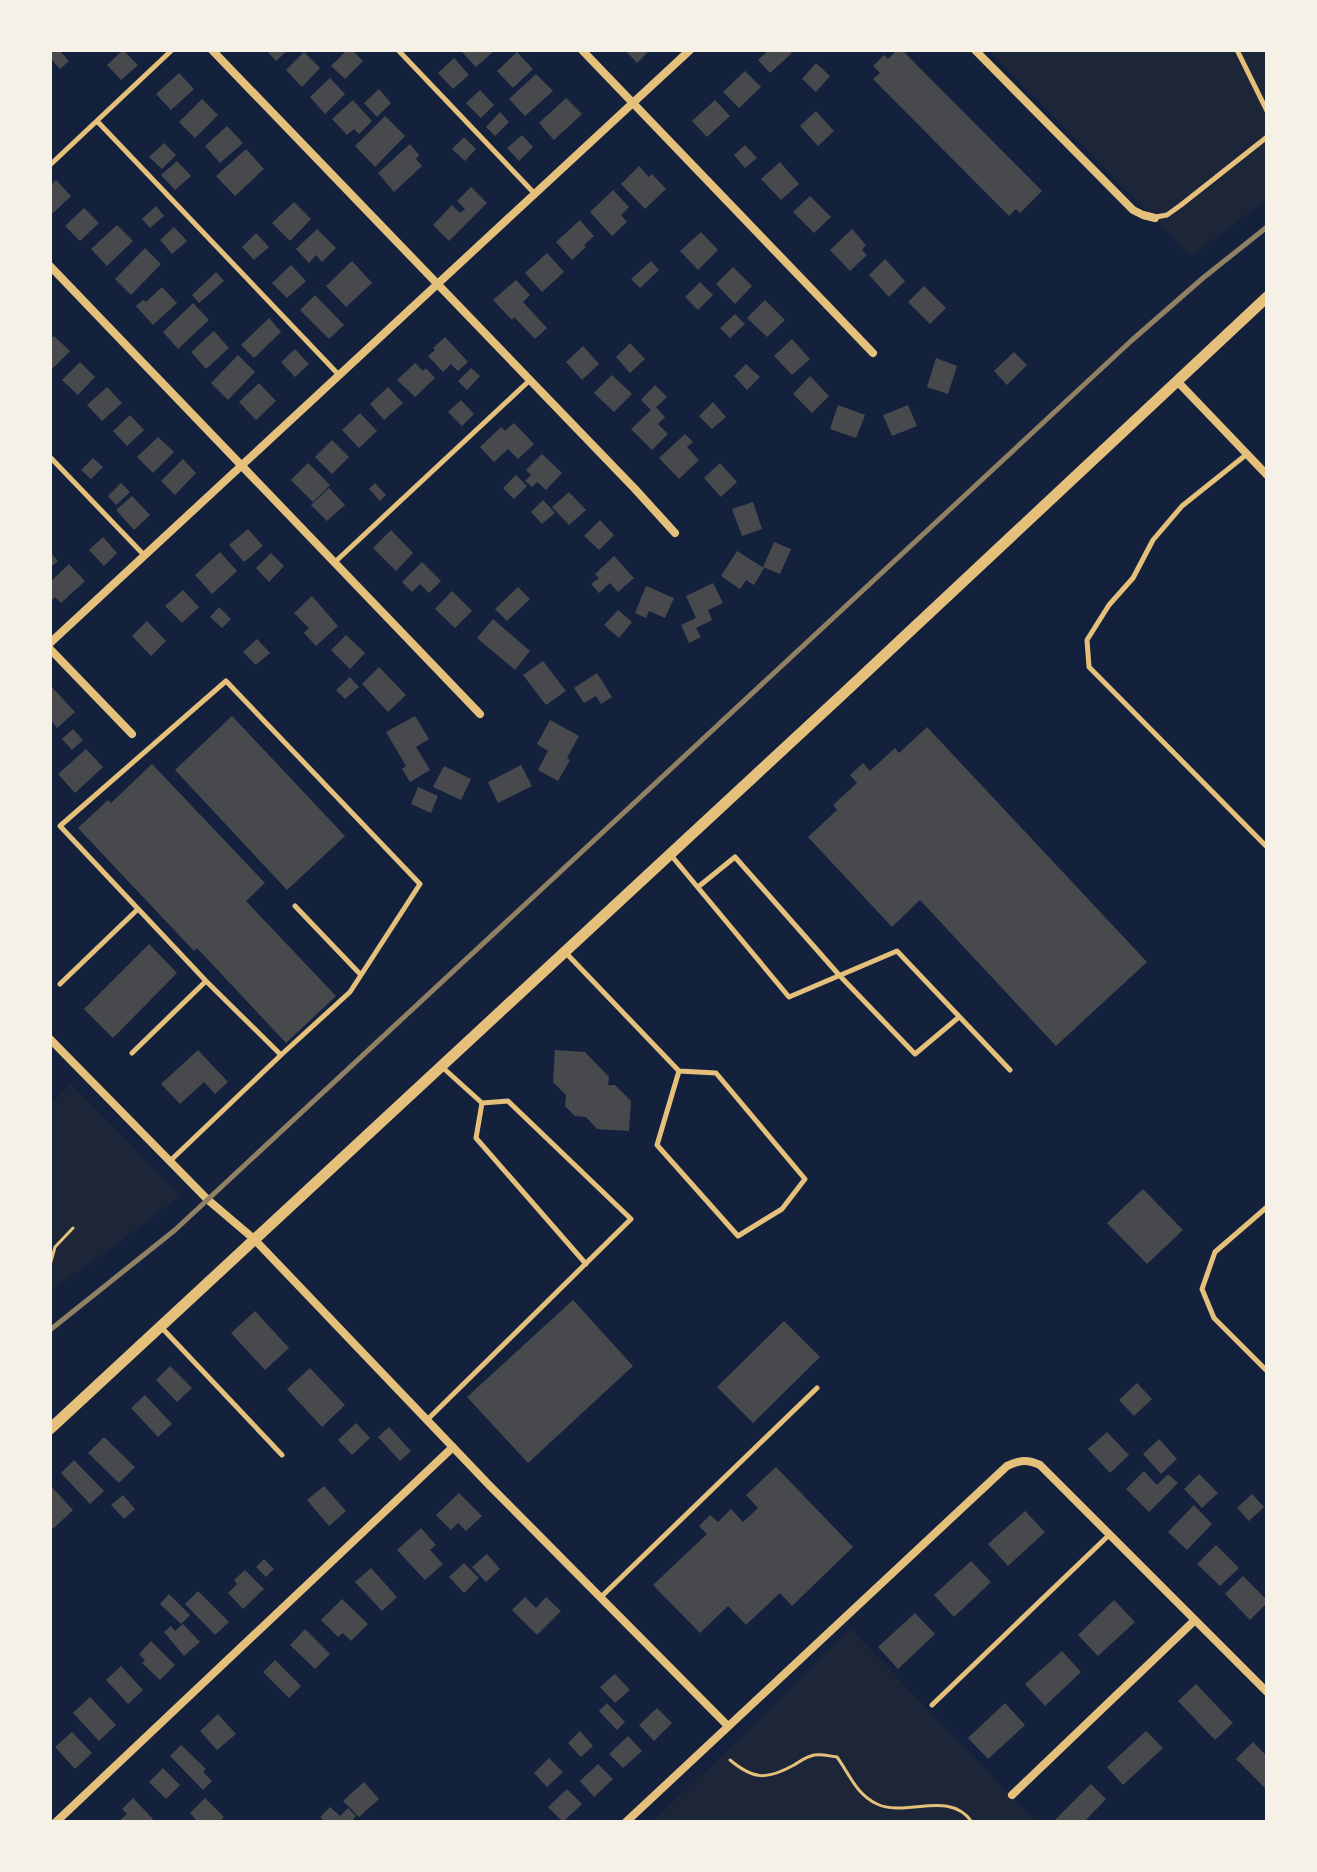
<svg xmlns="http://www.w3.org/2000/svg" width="1317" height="1872" viewBox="0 0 1317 1872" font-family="'DejaVu Sans',sans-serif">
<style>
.green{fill:#1d2539}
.building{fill:#48494c}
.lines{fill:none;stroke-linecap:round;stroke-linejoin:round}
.path{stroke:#e5c07b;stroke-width:3}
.service{stroke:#e5c07b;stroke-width:5}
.minor{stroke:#e5c07b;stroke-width:8}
.tertiary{stroke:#e5c07b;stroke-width:11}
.rail{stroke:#918062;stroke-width:5}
</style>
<rect width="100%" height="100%" fill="#14213d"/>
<!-- green -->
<path class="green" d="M988,50h279v150l-76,56z
M71,1084l110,111 -81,62 -50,33v-185z
M850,1628l186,194h-384l93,-89z"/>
<!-- building -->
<path class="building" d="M50,50h9l10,11 -9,8 -10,-11z
M123,50l15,15 -17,15 -14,-15z
M266,50h22l-12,11z
M347,50h5l11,11 -18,18 -14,-13z
M460,50h35l-19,17z
M625,50h25l-13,13z
M769,50h20l3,3 -22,20 -12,-13z
M897,50h5l140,141 -22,22 -4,-4 -7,7 -136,-137 7,-6 -7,-7 11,-11 4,4z
M304,52l16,16 -18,19 -16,-17z
M517,52l16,17 -20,19 -16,-17z
M454,58l15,17 -16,14 -15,-16z
M816,63l14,13 -14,16 -14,-13z
M745,71l16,16 -22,21 -16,-16z
M179,73l15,16 -23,21 -15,-16z
M536,74l17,17 -28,25 -16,-17z
M330,78l15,16 -20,20 -15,-17z
M379,89l12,14 -14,14 -13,-14z
M480,90l14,15 -13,13 -15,-15z
M566,98l16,16 -28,26 -15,-17z
M202,99l16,16 -23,23 -16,-16z
M353,100l19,21 -13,13 -5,-5 -7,6 -15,-16z
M715,100l15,16 -23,21 -15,-16z
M816,111l18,20 -16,15 -18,-20z
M500,112l9,10 -14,14 -9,-9z
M385,116l20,20 -30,31 -20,-21z
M227,126l16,17 -23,20 -15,-17z
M522,135l11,12 -14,14 -12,-13z
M464,137l12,12 -11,12 -13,-12z
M164,143l12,12 -14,14 -13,-12z
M410,144l9,11 -3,4 6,7 -28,26 -16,-19z
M745,145l12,13 -12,10 -11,-13z
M246,149l18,20 -29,27 -19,-20z
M177,161l14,15 -16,14 -14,-15z
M780,162l19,22 -18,16 -20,-21z
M639,166l10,11 3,-3 14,15 -21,20 -24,-25z
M56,180l15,16 -18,17 -3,-3v-24z
M471,187l16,16 -38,38 -16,-16 19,-20 8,8 5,-4 -8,-8z
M613,190l16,17 -8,8 6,7 -15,14 -22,-24z
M810,196l21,21 -17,16 -21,-21z
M294,202l17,17 -21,22 -18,-18z
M156,206l8,10 -14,12 -8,-9z
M84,208l15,15 -19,18 -15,-15z
M580,220l14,16 -10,9 2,2 -14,13 -16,-18z
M117,225l16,16 -26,25 -16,-17z
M174,227l13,14 -15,13 -12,-14z
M317,229l19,19 -14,14 -6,-7 -7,8 -13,-14z
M852,229l14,16 -4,5 5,5 -17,16 -20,-21z
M701,232l17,18 -20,20 -18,-19z
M256,233l13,14 -15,13 -12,-13z
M145,248l16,16 -30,31 -16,-16z
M547,253l17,19 -22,20 -17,-19z
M885,259l20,22 -16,16 -20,-22z
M352,261l20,22 -26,24 -20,-21z
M651,261l8,9 -19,18 -9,-9z
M291,265l15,16 -19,17 -15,-15z
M733,267l19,19 -17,18 -19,-20z
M216,272l8,9 -25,22 -7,-8z
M516,280l14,15 -7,7 24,26 -12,11 -21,-22 -2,3 -19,-20z
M700,282l13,13 -15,15 -13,-13z
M924,286l22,22 -16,16 -22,-22z
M162,287l15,16 -24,22 -17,-19 7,-6 3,2z
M315,295l29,30 -15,14 -29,-29z
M765,300l20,20 -18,17 -20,-19z
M193,303l16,17 -31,29 -15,-17z
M735,314l10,10 -15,14 -10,-10z
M269,318l12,14 -27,26 -13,-13z
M214,331l15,17 -23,21 -15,-17z
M54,336l16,15 -20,20v-31z
M445,337l23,25 -10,9 -7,-7 -8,8 -15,-16 7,-6 -2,-2z
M792,339l18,20 -18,16 -18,-19z
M630,343l15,16 -15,14 -14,-16z
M583,346l16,18 -17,16 -16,-18z
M295,349l14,15 -14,13 -14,-15z
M1014,352l13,13 -20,20 -13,-14z
M238,355l17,17 -27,28 -17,-17z
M936,358l21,8 -9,28 -21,-7z
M80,362l15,15 -17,18 -16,-15z
M415,363l8,8 3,-3 9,10 -20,19 -18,-17z
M746,364l14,13 -13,13 -13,-14z
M471,368l9,8 -13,14 -9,-9z
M612,375l20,19 -18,18 -20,-19z
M810,376l19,20 -17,17 -19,-19z
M259,383l17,18 -20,19 -17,-18z
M655,385l12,12 -11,10 9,10 -7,7 10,10 -16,16 -21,-21 20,-19 -10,-10z
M107,387l15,16 -20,18 -15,-16z
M388,387l15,16 -19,17 -14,-16z
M461,400l13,14 -12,12 -14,-14z
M713,402l13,15 -14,12 -13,-13z
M838,405l27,10 -9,23 -26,-9z
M908,405l9,21 -25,10 -9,-21z
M360,413l17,18 -18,17 -17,-18z
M130,415l14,15 -17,16 -14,-15z
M514,423l20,21 -16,15 -10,-10 -14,13 -14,-15 21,-20 4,4z
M685,434l8,8 -6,5 12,13 -20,19 -20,-21z
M158,437l16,15 -21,21 -16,-16z
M332,440l17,17 -17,17 -17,-17z
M542,454l20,19 -16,17 -9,-8 -5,5 -7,-6 6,-6 -5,-5z
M93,458l10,9 -12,12 -10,-9z
M183,459l13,14 -21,22 -14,-14z
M308,463l22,22 -17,17 -22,-22z
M720,463l17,19 -16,15 -17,-19z
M516,475l11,11 -13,13 -11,-11z
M121,483l9,9 -14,13 -8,-9z
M375,483l11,12 -6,6 -11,-12z
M329,488l16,17 -18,16 -16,-16z
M569,492l17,18 -17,15 -17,-18z
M132,496l18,19 -16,15 -18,-20z
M543,500l12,13 -13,11 -11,-12z
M753,502l9,27 -20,7 -10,-27z
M600,520l14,15 -15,15 -15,-14z
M248,529l15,17 -19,16 -15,-17z
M391,530l22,23 -17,18 -23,-23z
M103,537l14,16 -13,13 -15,-16z
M774,542l17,7 -11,25 -17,-7z
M737,551l27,17 -10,17 -8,-5 -6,9 -19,-13z
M50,552l8,9 -8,7z
M220,552l17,19 -25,23 -17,-19z
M271,553l13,13 -15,16 -13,-14z
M614,556l20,22 -16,14 -8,-9 -11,10 -8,-9 8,-6 -4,-4z
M422,562l19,19 -12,12 -9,-9 -8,8 -10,-10z
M69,564l16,17 -24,22 -6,-6 -5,5v-20z
M713,583l10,20 -15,7 4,10 -16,8 5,9 -12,6 -8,-18 15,-7 -10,-22z
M646,586l28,12 -9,20 -16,-7 -3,7 -11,-5z
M518,587l12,12 -23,22 -12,-12z
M183,590l16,17 -17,16 -17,-17z
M452,591l20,20 -17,17 -20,-19z
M312,596l26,30 -22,20 -12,-13 5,-5 -15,-15z
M219,607l12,12 -9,9 -12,-11z
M618,610l14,12 -13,16 -15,-13z
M493,619l37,32 -15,19 -38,-32z
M147,621l19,20 -15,15 -19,-20z
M346,635l19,18 -15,16 -19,-19z
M257,639l13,14 -14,12 -13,-13z
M543,661l23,30 -20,14 -23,-30z
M379,667l27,28 -18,17 -26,-28z
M597,673l15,24 -11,7 -5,-8 -12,7 -10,-15z
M350,677l9,10 -14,12 -9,-9z
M50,685l25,27 -18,16 -7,-8z
M232,716l113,120 -58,54 -112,-120z
M415,716l14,23 -13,8 14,23 -20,12 -8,-13 4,-3 -20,-34z
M550,720l29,16 -12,22 3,2 -12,21 -20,-11 10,-19 -11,-7z
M927,727l220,235 -91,84 -136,-146 -28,27 -84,-90 29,-27 -4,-5 24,-22 -7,-8 13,-12 7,8 25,-23 4,5z
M73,729l10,11 -11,10 -10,-11z
M86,749l17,18 -28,26 -17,-19z
M152,764l113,119 -19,18 90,95 -50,47 -89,-95 -3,3 -116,-123 30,-28 3,3z
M521,765l11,21 -34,17 -10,-21z
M444,766l27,13 -10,21 -28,-13z
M418,787l20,9 -7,17 -20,-9z
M149,944l28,29 -64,65 -29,-29z
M198,1050l30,32 -13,12 -11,-12 -24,22 -19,-20z
M555,1050l30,2 24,25 -1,8h7l16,16 -2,30 -32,-2 -11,-12 -11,-1 -10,-10 1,-11 -13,-13z
M1143,1189l40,41 -36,34 -40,-41z
M573,1300l60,66 -105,97 -61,-66z
M255,1311l34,37 -24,22 -34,-37z
M784,1321l36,36 -67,66 -36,-36z
M170,1366l22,22 -15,14 -21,-22z
M310,1368l35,37 -23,22 -35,-38z
M1137,1383l15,16 -18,17 -15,-16z
M145,1395l27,29 -14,13 -27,-29z
M356,1423l14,15 -18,17 -14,-15z
M389,1427l22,24 -11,10 -22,-24z
M1107,1432l22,23 -19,18 -22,-24z
M104,1437l31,30 -16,16 -31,-30z
M1159,1439l18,20 -16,15 -18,-20z
M74,1460l30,31 -14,13 -29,-31z
M776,1467l77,80 -61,59 -12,-13 -34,32 -18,-19 -28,27 -47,-48 54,-51 -8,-8 11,-11 8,7 13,-13 12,13 15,-14 -12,-13z
M1144,1471l13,14 11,-11 10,9 -29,29 -23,-23z
M1199,1474l19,19 -16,15 -18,-19z
M50,1485l23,25 -20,19 -3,-4z
M324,1486l22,25 -17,15 -22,-26z
M459,1493l23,23 -16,15 -8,-8 -7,7 -15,-15z
M1252,1494l12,13 -15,14 -12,-13z
M123,1495l12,14 -11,10 -13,-14z
M1194,1505l18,19 -25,26 -19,-18z
M1025,1511l20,21 -37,34 -20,-22z
M421,1528l15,17 -6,5 13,14 -18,16 -28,-30z
M1216,1545l23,23 -19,18 -23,-22z
M487,1554l13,15 -14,13 -14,-15z
M264,1559l10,10 -8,8 -10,-10z
M971,1561l20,21 -37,35 -20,-22z
M464,1563l15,15 -15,15 -15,-16z
M371,1568l26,29 -15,14 -27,-29z
M245,1570l19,19 -21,20 -15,-16 9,-9 -3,-4z
M1243,1576l24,24v3l-17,17 -25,-26z
M198,1591l31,31 -14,13 -30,-31z
M169,1594l21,21 -9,9 -21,-20z
M525,1597l11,11 10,-11 15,14 -24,24 -25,-25z
M342,1599l26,25 -17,17 -8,-8 -5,4 -17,-17z
M1114,1600l21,22 -37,34 -20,-21z
M915,1613l20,21 -37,35 -20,-22z
M183,1624l17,18 -16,14 -20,-24 7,-6 4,5z
M305,1629l25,25 -15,15 -25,-24z
M151,1641l24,24 -15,15 -18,-17 3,-3 -6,-6z
M1062,1651l19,21 -36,34 -20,-22z
M275,1660l26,26 -12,12 -26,-26z
M121,1666l22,24 -15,14 -22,-24z
M615,1674l15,16 -15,13 -15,-16z
M1196,1684l37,39 -18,17 -37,-39z
M90,1697l26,28 -17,16 -26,-28z
M607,1703l18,19 -8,8 -18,-19z
M1005,1703l20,22 -37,34 -20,-21z
M657,1708l15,15 -18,18 -15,-16z
M218,1714l18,20 -19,16 -17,-19z
M580,1731l13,15 -12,11 -13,-14z
M1146,1731l17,17 -40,37 -16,-18z
M72,1732l20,21 -17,16 -20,-22z
M628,1736l14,15 -19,17 -14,-14z
M1253,1742l14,14v34l-31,-31z
M181,1745l25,24 -3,3 9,9 -9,9 -33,-34z
M549,1758l14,14 -16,15 -13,-14z
M598,1764l15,15 -19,18 -14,-16z
M163,1768l17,17 -14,14 -17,-17z
M364,1782l15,17 -20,18 -16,-16z
M1091,1784l15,15 -22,23h-31z
M567,1789l15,15 -19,18 -15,-15z
M133,1798l20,21 -3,3h-32l9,-8 -5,-5z
M205,1798l19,19 -5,5h-21l-8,-9z
M330,1807l10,9 8,-8 8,8 -5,6h-26l-5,-5z"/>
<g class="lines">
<!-- path -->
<path class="path" d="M50,1265l5,-18 18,-19
M730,1760c24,20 37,20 64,5 5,-3 12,-8 17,-9 7,-3 18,0 26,1 13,18 19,37 40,47 29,14 72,-15 95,18"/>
<!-- service -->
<path class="service" d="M398,50l137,144
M1237,50l30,61
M97,121l242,254
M50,165l122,-115
M1156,217l11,-2 14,-10 86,-68
M1247,454l-65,52 -29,34 -20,38 -24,27 -22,35 2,27 178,180
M50,457l94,98
M335,562l195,-182
M670,854l119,143 108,-46 113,119
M698,887l37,-30 105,119 75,78 44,-37
M295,906l66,69
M565,952l114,119 37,2 89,106 -23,30 -44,27 -81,-91 22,-74
M206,981l-146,-155 166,-145 194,203 -70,108 -69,63
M60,984l78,-75
M132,1053l74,-72 75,74 -111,106
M482,1103l-6,35 110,126
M1267,1207l-52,45 -13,37 12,29 53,53
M162,1328l120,127
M427,1420l204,-201 -123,-118 -26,2 -41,-37
M601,1597l216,-209
M932,1705l177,-170"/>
<!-- minor -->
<path class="minor" d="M212,50l423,439 40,44
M582,50l291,303
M975,50l158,160 10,5 12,3
M50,266l430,448
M1177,381l90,94
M50,643l640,-593
M50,649l82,85
M50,1039l157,160 47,40 236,247 238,240
M1012,1795l183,-175
M56,1822l397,-375
M626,1822l381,-356c13,-6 20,-7 33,-1l227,227"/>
<!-- tertiary -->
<path class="tertiary" d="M50,1429l794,-736 423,-396"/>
<!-- rail -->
<path class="rail" d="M50,1330l125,-100 956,-889 72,-63 64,-51"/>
</g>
<!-- border -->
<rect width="1317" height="1872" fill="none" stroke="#f6f1e7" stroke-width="104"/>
</svg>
